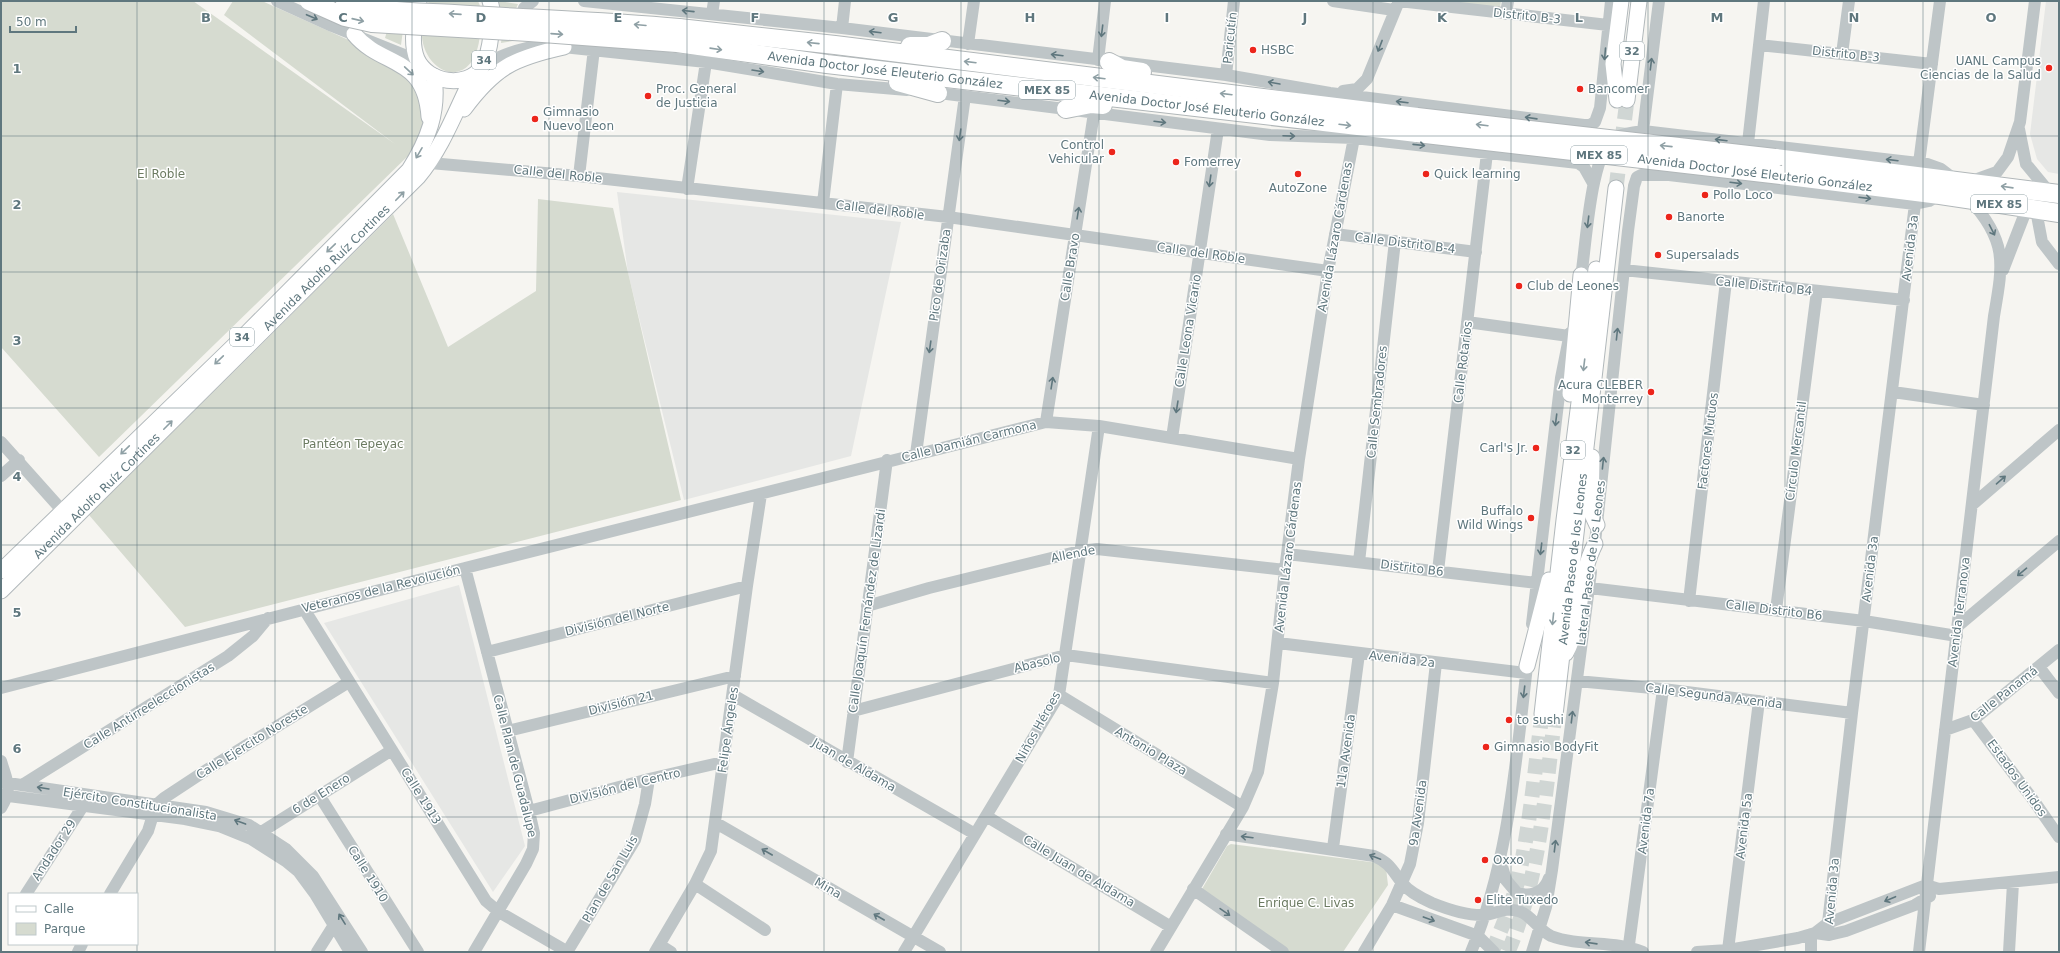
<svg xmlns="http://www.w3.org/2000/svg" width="2060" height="953" viewBox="0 0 2060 953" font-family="'DejaVu Sans',sans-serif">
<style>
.built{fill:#e6e7e5}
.green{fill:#d6dbd0}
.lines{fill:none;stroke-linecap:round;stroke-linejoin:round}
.major-tunnel{stroke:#d0d6d4;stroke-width:15;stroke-dasharray:15 8;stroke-linecap:butt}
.major-casing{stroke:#b1b8bb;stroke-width:17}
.highway-casing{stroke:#b1b7b9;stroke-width:20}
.minor{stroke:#bec5c7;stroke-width:12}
.major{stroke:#fff;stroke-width:15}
.highway{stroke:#fff;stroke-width:18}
.highway-bridge-casing{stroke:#b1b7b9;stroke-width:20;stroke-linecap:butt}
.highway-bridge{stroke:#fff;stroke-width:18}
.oneway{stroke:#5f777e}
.oneway2{stroke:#8fa0a5}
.grid{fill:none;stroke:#5f777e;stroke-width:1;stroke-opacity:0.55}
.poi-dot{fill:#ec251b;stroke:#fff;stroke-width:1.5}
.labels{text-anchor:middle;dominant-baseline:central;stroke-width:3;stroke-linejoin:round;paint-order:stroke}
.shield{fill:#fff;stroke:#8fa0a5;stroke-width:1}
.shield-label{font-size:11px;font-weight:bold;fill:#5f777e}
.street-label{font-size:12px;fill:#5f777e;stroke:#fff}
.poi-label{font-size:12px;fill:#5f777e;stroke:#fff;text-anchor:start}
.park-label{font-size:12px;fill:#6c7b62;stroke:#fff}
.grid-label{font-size:13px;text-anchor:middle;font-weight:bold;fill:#5f777e;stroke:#fff;stroke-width:3;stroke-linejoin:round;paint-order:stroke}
</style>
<rect width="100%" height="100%" fill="#f6f5f1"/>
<!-- built -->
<path class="built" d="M2046,1h13v173l-11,-2 -11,-13 -7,-25z
M617,192l284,30 -50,234 -167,44 -56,-227z
M459,585l66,261 -32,46 -169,-269z"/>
<!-- green -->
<path class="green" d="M2,1h191l202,143 -171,-129 9,-14h29l142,64 13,17 8,42 -15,30 -311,303 -98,-110z
M407,1l-6,44 -16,-7 10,-35z
M429,1h49c5,10 3,22 2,33 -6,72 -82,31 -51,-33z
M499,1l19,3c-6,12 -5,24 -5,37l-12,2 1,-10z
M1439,1h62l-1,7z
M538,199l75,9 68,292 -496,127 -96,-112 304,-301 55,133 88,-56z
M1231,844l147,19 8,5 2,17 -45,67h-54l-87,-63 25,-43z"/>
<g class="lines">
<!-- major-tunnel -->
<path class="major-tunnel" d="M1616,188l11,-88
M1492,952c9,-23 20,-47 26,-72 12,-54 17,-111 24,-166
M1508,952c32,-75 37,-157 47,-237"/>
<!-- major casing -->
<g class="major-casing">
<g id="major">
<path d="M419,1c-4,16 -9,42 -2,58 11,24 49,30 65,8 5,-8 8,-23 9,-32 1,-12 3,-23 -1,-34"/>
<path d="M354,34c28,34 71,21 75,83"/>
<path d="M1617,100l-4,-36 8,-63"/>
<path d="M1627,100l12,-99"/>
<path d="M464,109c31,-42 50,-51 100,-62"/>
<path d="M1570,394l11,-119"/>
<path d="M1592,457l-1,55 6,13"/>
<path d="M1,571l243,-235 165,-166c19,-30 30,-58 25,-94"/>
<path id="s1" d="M1,591l417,-414c25,-30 38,-67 55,-101"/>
<path d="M1566,653c18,-34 11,-75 29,-109"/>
<path d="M1527,666l22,-86"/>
<path d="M1542,714l22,-194 32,-251"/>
<path id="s2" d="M1555,715l61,-527"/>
</g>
</g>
<!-- highway casing -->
<g class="highway-casing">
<g id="highway">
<path d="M679,28l156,17 582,72"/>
<path id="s3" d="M677,43l150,21 590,69"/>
<path d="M910,46h19l13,-5"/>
<path d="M1109,62l13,7 20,3"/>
<path d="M898,82l40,11"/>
<path d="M1066,109l25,-5 12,1"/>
<path d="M1775,158l284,36"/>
<path d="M1781,175l159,20 119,18"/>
</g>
</g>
<!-- minor -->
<path class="minor" d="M277,1l55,25 85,34
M584,1l258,27 384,47 104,18 254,32h6l5,-3 5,-14 11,-107
M1333,1l61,9
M1399,1l209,24
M712,14l2,-13
M1506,14l2,-13
M520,24l4,-16 9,-7
M842,28l3,-27
M968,44l6,-43
M1759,45l173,19
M1842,54l7,-53
M1098,60l7,-59
M482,66c20,-12 39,-18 62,-21l162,17 131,22 70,6
M1226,75l8,-74
M1343,91l14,-2 10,-10 32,-78
M931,92l339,43 84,3 224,25 6,4 9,16
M2019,129l7,35 24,29
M1643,131l16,-130
M1748,143l16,-142
M430,163l149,13 369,41 380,54
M1919,163l21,-162
M579,176l15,-127
M1972,181l25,-9 11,-15 12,-35 15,-121
M687,189l19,-127
M823,203l14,-119
M2036,210l6,32 17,22
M1335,234l141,18
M1624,270l280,30
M2003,270l24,-62
M1580,283c6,-29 9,-133 36,-146 8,-4 18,-5 27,-6l284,33 14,5 13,10
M1467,322l102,14
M1893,392l91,13
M1046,422l48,-309
M1172,438l46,-309
M1,442l67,75
M916,454l49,-358
M1,476l18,-16
M1972,505l87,-75
M1594,552l34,-321 6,-45 3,-9 4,-2h28l246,29 14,-3 10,-6
M1287,554l250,29
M1359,562l36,-321
M465,568l64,243 5,22 -1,16 -7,15 -52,88
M1438,571l49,-418
M1590,588l274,33 93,15
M1689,601l37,-320
M867,606l62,-18 151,-37 17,-2 188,21
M304,609l182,292 13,11 69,40
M1776,610l41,-319
M1532,624l29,-246 9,-45
M1958,626l101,-85
M1278,643l248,30
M487,652l260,-66
M2039,667l20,26
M1577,681l86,8 189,24
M1,688l464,-120 581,-146 53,4 200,33
M733,695l242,139
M1059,695l184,112
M853,711l213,-56 207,28
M1973,720l61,81 25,36
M1945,730l28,-10 86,-70
M508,731l227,-55
M1,761c6,21 12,27 0,47
M847,762l40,-302
M1,782l205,30 43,13 37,24 27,27 49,76
M22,785l206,-129 25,-20 15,-18
M1,795l184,24 34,7 32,13 36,23 11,9 17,23 35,58
M319,795l99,157
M529,811l120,-32 74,-17
M986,816l185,111
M716,823l224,129
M1226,834l148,22c16,7 18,14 28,27 7,9 19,15 30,20 15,6 37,13 53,12 12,-2 21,-8 33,-4 13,3 20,19 33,25 29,11 64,4 92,16
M255,836l137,-86
M1333,848l26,-194
M1501,863l5,17 11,13c15,4 27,0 32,-15
M695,884l70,46
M1193,889l90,63
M26,894l57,-88
M110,894l38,-63 8,-26 8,-7 44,-29 141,-87
M1392,905l86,31 16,16
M1815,933l13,-10 98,-38 13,4 120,-12
M1811,934v18
M1829,935l-1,-12 24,-210 63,-509
M660,945l11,7
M1728,950l31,-249
M78,952l4,-8
M317,952l17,-27
M567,952l68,-112 10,-36 4,-25
M655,952l40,-68 16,-33 36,-265 14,-92
M904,952l155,-257 40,-269
M1156,952l87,-145 15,-35 15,-89 12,-113 14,-111 29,-188 26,-133
M1364,952l28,-47 18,-41 8,-41 18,-160
M1471,952c39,-93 45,-195 57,-294
M1532,952l14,-45 6,-37 39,-298
M1628,952l35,-263
M1697,952l31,-2 70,-12 17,-5 14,2 17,-4 69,-26 15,-9
M1919,952l75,-636c9,-52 14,-75 -25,-117
M2009,952l4,-69"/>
<!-- major -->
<use href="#major" class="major"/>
<!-- highway -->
<use href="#highway" class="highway"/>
<!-- highway-bridge casing -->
<g class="highway-bridge-casing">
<path id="highway-bridge" d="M309,1l36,16 27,6 157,9 148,11
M345,1c32,12 75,11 109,13 75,5 150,7 225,14
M1417,117l358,41
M1417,133l364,42"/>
</g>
<!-- highway-bridge -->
<use href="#highway-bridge" class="highway-bridge"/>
</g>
<!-- one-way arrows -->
<defs><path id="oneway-shaft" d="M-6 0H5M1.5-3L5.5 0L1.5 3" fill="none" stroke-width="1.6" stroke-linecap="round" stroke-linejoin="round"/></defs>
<g class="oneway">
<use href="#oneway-shaft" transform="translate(688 11) rotate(-174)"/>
<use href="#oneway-shaft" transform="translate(312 17) rotate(23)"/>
<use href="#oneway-shaft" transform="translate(1102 31) rotate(97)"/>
<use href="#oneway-shaft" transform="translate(875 32) rotate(-173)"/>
<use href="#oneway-shaft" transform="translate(1380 46) rotate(111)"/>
<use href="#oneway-shaft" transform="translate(1605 54) rotate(95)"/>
<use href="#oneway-shaft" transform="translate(1057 55) rotate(-173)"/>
<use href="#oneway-shaft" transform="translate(1651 64) rotate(-83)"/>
<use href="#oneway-shaft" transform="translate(758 71) rotate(9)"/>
<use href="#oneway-shaft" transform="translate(1274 83) rotate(-170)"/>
<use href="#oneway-shaft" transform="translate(1004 101) rotate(7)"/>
<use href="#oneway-shaft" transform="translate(1402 102) rotate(-173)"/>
<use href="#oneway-shaft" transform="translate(1531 118) rotate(-172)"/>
<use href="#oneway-shaft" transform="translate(1160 122) rotate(7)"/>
<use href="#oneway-shaft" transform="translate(960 135) rotate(98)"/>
<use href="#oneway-shaft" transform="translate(1289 136) rotate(2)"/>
<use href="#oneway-shaft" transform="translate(1721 140) rotate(-173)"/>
<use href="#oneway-shaft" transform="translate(1419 145) rotate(6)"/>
<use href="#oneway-shaft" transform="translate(1892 160) rotate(-173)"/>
<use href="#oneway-shaft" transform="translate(1210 181) rotate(98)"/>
<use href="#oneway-shaft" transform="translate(1736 183) rotate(7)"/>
<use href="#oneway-shaft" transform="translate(1865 198) rotate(7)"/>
<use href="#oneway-shaft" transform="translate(1078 213) rotate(-81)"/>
<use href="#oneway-shaft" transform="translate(1588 222) rotate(97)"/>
<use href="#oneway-shaft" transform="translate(1992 230) rotate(63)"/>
<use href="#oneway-shaft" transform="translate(1617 334) rotate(-84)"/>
<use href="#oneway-shaft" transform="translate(930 347) rotate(98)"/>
<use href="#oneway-shaft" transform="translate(1052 383) rotate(-81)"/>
<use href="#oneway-shaft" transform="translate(1177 407) rotate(99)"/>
<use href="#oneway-shaft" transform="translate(1556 420) rotate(97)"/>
<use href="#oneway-shaft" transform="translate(1603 463) rotate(-84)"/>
<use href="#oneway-shaft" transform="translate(2001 480) rotate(-41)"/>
<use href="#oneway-shaft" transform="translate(1541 549) rotate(97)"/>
<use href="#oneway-shaft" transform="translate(2022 572) rotate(140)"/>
<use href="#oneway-shaft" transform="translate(1524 692) rotate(97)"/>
<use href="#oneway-shaft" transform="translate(1572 717) rotate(-83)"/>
<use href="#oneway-shaft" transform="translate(43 788) rotate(-171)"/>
<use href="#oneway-shaft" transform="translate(240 822) rotate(-160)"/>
<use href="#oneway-shaft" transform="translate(1247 837) rotate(-173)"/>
<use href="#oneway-shaft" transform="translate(1555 846) rotate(-83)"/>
<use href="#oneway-shaft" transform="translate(767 852) rotate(-150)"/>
<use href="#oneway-shaft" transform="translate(1375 857) rotate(-159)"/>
<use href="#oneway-shaft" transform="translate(1890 899) rotate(157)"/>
<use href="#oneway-shaft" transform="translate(1225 912) rotate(35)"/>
<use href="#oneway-shaft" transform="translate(879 917) rotate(-150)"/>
<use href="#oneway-shaft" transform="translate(342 919) rotate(-122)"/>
<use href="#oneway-shaft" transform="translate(1429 919) rotate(20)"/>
<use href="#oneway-shaft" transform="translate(1591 943) rotate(-172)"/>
</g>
<g class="oneway2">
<use href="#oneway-shaft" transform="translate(455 14) rotate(-176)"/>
<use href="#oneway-shaft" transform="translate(358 20) rotate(13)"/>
<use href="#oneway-shaft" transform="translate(640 25) rotate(-175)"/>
<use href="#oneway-shaft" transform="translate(557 34) rotate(4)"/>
<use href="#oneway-shaft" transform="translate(813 43) rotate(-174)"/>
<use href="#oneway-shaft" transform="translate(716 49) rotate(8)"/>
<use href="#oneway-shaft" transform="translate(970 62) rotate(-173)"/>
<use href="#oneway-shaft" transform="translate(409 71) rotate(43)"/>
<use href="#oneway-shaft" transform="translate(1099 78) rotate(-173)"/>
<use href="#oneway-shaft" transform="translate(1226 94) rotate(-173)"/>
<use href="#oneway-shaft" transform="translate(1345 125) rotate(7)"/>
<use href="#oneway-shaft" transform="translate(1482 125) rotate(-173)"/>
<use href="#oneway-shaft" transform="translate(1666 146) rotate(-174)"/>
<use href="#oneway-shaft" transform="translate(419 153) rotate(120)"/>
<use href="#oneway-shaft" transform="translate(2007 187) rotate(-172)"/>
<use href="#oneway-shaft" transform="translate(400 196) rotate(-46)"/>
<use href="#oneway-shaft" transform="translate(331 248) rotate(136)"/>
<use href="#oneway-shaft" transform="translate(219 360) rotate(136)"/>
<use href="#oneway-shaft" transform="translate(1584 365) rotate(97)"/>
<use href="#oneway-shaft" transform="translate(168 425) rotate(-45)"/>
<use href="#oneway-shaft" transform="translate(125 450) rotate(136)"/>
<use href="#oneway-shaft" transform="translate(1553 619) rotate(96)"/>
</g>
<!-- grid -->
<path class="grid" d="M137,1v951M275,1v951M412,1v951M549,1v951M687,1v951M824,1v951M961,1v951M1099,1v951M1236,1v951M1373,1v951M1511,1v951M1648,1v951M1785,1v951M1923,1v951M1,136h2058M1,272h2058M1,408h2058M1,545h2058M1,681h2058M1,817h2058"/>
<!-- markers -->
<g class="poi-dot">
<circle cx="1253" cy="50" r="4"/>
<circle cx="2049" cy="68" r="4"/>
<circle cx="1580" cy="89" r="4"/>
<circle cx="648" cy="96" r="4"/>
<circle cx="535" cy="119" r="4"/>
<circle cx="1112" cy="152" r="4"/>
<circle cx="1176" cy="162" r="4"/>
<circle cx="1298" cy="174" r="4"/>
<circle cx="1426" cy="174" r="4"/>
<circle cx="1705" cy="195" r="4"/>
<circle cx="1669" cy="217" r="4"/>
<circle cx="1658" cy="255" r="4"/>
<circle cx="1519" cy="286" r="4"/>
<circle cx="1651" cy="392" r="4"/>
<circle cx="1536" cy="448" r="4"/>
<circle cx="1531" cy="518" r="4"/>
<circle cx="1509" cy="720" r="4"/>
<circle cx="1486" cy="747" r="4"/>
<circle cx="1485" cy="860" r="4"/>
<circle cx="1478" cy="900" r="4"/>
</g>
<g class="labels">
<!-- shield labels -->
<g class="shield">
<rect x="1620" y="42" width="24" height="18" rx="3"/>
<rect x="472" y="51" width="24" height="18" rx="3"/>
<rect x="1019" y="81" width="56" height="18" rx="3"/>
<rect x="1571" y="146" width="56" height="18" rx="3"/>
<rect x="1971" y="195" width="56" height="18" rx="3"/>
<rect x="230" y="328" width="24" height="18" rx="3"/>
<rect x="1561" y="441" width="24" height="18" rx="3"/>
</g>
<g class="shield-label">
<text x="1632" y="51">32</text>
<text x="484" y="60">34</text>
<text x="1047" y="90">MEX 85</text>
<text x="1599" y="155">MEX 85</text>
<text x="1999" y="204">MEX 85</text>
<text x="242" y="337">34</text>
<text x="1573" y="450">32</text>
</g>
<!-- street labels -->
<g class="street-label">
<text transform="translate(1527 16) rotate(6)">Distrito B-3</text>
<text transform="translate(1230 38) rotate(-84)">Paricutín</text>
<text transform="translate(1846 54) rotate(6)">Distrito B-3</text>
<text stroke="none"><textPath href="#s3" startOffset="210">Avenida Doctor José Eleuterio González</textPath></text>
<text stroke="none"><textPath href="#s3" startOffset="534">Avenida Doctor José Eleuterio González</textPath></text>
<text transform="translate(1755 173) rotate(7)">Avenida Doctor José Eleuterio González</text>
<text transform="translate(558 174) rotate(6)">Calle del Roble</text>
<text transform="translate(880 210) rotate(7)">Calle del Roble</text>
<text transform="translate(1335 237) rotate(-80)">Avenida Lázaro Cárdenas</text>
<text transform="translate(1405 243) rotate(7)">Calle Distrito B-4</text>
<text transform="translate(1910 248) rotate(-83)">Avenida 3a</text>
<text transform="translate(1201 253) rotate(8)">Calle del Roble</text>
<text transform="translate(1070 267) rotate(-81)">Calle Bravo</text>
<text stroke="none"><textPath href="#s1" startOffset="459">Avenida Adolfo Ruíz Cortines</textPath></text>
<text transform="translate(940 275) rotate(-82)">Pico de Orizaba</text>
<text transform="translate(1764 286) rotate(6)">Calle Distrito B4</text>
<text transform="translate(1188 331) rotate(-81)">Calle Leona Vicario</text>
<text transform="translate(1463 362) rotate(-83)">Calle Rotarios</text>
<text transform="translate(1377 402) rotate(-84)">Calle Sembradores</text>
<text transform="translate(969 441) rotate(-14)">Calle Damián Carmona</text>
<text transform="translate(1708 441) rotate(-83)">Factores Mutuos</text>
<text transform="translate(1796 451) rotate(-83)">Círculo Mercantil</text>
<text stroke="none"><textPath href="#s1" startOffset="135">Avenida Adolfo Ruíz Cortines</textPath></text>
<text transform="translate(1073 554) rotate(-11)">Allende</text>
<text transform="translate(1288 557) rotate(-83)">Avenida Lázaro Cárdenas</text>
<text stroke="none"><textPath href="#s2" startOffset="157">Avenida Paseo de los Leones</textPath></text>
<text transform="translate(1591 563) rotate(-83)">Lateral Paseo de los Leones</text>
<text transform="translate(1412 568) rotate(7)">Distrito B6</text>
<text transform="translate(1870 569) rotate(-83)">Avenida 3a</text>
<text transform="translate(381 589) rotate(-14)">Veteranos de la Revolución</text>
<text transform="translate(1774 610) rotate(7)">Calle Distrito B6</text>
<text transform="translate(867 611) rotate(-82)">Calle Joaquín Fernández de Lizardi</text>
<text transform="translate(1959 612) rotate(-83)">Avenida Terranova</text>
<text transform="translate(617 619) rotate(-14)">División del Norte</text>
<text transform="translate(1402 659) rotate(7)">Avenida 2a</text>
<text transform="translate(1037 663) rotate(-14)">Abasolo</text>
<text transform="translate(2004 694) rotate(-38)">Calle Panamá</text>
<text transform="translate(1714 696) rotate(7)">Calle Segunda Avenida</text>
<text transform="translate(621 703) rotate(-14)">División 21</text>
<text transform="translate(149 706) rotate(-32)">Calle Antirreeleccionistas</text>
<text transform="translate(1038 727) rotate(-61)">Niños Héroes</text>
<text transform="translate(728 730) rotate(-82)">Felipe Ángeles</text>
<text transform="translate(252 742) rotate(-32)">Calle Ejercito Noreste</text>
<text transform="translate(1151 751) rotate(31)">Antonio Plaza</text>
<text transform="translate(1346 751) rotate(-82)">11a Avenida</text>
<text transform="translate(854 765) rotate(30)">Juan de Aldama</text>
<text transform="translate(515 766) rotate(76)">Calle Plan de Guadalupe</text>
<text transform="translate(2017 778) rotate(54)">Estados Unidos</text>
<text transform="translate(625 786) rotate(-14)">División del Centro</text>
<text transform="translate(321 794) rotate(-32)">6 de Enero</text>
<text transform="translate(421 796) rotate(58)">Calle 1913</text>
<text transform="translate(140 804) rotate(9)">Ejército Constitucionalista</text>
<text transform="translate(1418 813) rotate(-82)">9a Avenida</text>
<text transform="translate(1646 821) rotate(-83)">Avenida 7a</text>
<text transform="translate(1744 826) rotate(-83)">Avenida 5a</text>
<text transform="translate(54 850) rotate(-57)">Andador 29</text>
<text transform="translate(1079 871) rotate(31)">Calle Juan de Aldama</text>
<text transform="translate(368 874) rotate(58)">Calle 1910</text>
<text transform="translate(610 879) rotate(-60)">Plan de San Luis</text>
<text transform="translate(828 888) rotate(30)">Mina</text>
<text transform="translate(1832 891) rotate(-85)">Avenida 3a</text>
</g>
<!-- poi labels -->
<g class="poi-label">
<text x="1261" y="50">HSBC</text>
<text x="2041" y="61" text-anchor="end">UANL Campus<tspan x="2041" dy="14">Ciencias de la Salud</tspan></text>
<text x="656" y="89">Proc. General<tspan x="656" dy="14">de Justicia</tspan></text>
<text x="1588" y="89">Bancomer</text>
<text x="543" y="112">Gimnasio<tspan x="543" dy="14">Nuevo Leon</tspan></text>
<text x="1104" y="145" text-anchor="end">Control<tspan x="1104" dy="14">Vehicular</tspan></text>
<text x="1184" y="162">Fomerrey</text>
<text x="1434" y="174">Quick learning</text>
<text x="1298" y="188" text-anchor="middle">AutoZone</text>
<text x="1713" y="195">Pollo Loco</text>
<text x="1677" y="217">Banorte</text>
<text x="1666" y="255">Supersalads</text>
<text x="1527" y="286">Club de Leones</text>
<text x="1643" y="385" text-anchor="end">Acura CLEBER<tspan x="1643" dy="14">Monterrey</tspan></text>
<text x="1528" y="448" text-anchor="end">Carl's Jr.</text>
<text x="1523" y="511" text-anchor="end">Buffalo<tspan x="1523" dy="14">Wild Wings</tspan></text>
<text x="1517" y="720">to sushi</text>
<text x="1494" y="747">Gimnasio BodyFit</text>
<text x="1493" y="860">Oxxo</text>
<text x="1486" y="900">Elite Tuxedo</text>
</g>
<!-- park labels -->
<g class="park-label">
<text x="161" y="174">El Roble</text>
<text x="353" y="444">Pantéon Tepeyac</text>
<text x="1306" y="903">Enrique C. Livas</text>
</g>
</g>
<g class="grid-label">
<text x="206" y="22">B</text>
<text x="343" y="22">C</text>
<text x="481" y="22">D</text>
<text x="618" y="22">E</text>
<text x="755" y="22">F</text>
<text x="893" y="22">G</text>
<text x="1030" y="22">H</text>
<text x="1167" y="22">I</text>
<text x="1305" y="22">J</text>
<text x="1442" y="22">K</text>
<text x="1579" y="22">L</text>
<text x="1717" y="22">M</text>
<text x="1854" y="22">N</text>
<text x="1991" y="22">O</text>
<text x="17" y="73">1</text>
<text x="17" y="209">2</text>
<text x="17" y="345">3</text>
<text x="17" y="481">4</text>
<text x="17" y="617">5</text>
<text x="17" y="753">6</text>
</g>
<!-- border -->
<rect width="2060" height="953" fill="none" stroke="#5f777e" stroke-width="4"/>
<!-- legend -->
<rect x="8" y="893" width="130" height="52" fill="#ffffff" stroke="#bfc9cb"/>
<rect x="16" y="906" width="20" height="6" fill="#ffffff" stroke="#bfc9cb"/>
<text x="44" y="913" font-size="12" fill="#5f777e">Calle</text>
<rect x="16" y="923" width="20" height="12" fill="#d6dbd0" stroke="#bfc9cb"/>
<text x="44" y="933" font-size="12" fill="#5f777e">Parque</text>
<!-- scale -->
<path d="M10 26v6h66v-6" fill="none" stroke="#5f777e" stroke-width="2"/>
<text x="16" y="26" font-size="12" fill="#5f777e" stroke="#ffffff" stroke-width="3" paint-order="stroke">50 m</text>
</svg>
